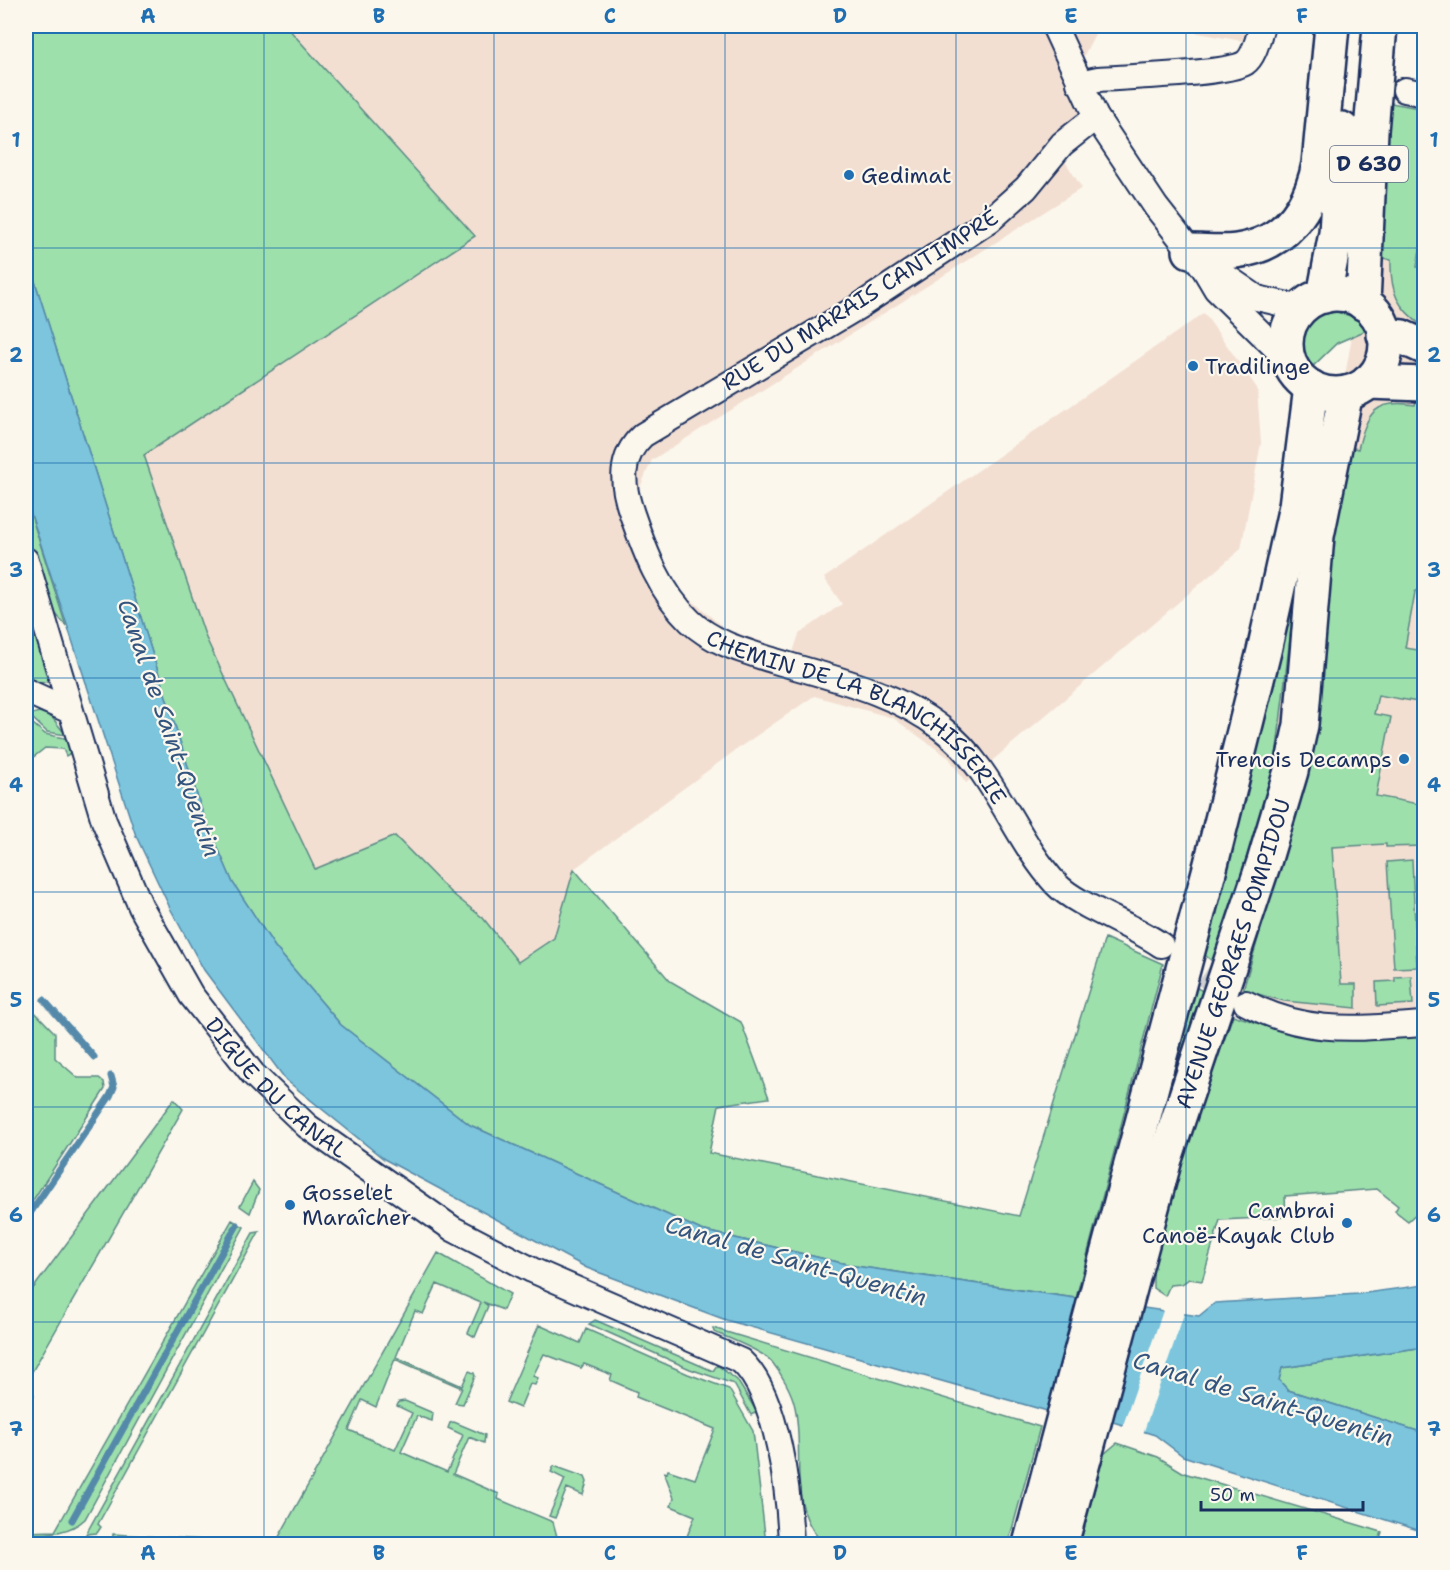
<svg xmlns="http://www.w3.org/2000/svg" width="1450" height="1570" viewBox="0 0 1450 1570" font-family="'Shantell Sans',sans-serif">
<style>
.built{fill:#f3dfd2}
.green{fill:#9de0ac;stroke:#5c8885;stroke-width:1.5}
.water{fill:#7cc5dc;stroke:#5589aa;stroke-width:1.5}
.pier{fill:#fbf7ec}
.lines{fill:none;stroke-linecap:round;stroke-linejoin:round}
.stream{stroke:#5589aa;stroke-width:7}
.street-tunnel{stroke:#cecfd0;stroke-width:24;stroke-dasharray:24 12;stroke-linecap:butt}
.street-casing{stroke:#1b2f5e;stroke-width:28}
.secondary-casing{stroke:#1b2f5e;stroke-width:38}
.primary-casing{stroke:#1b2f5e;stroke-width:38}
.street{stroke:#fbf7ec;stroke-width:24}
.secondary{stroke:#fbf7ec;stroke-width:33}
.primary{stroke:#fbf7ec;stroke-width:33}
.grid{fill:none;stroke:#1f6fb2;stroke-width:1.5;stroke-opacity:0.55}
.poi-dot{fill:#1f6fb2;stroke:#fbf7ec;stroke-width:2}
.labels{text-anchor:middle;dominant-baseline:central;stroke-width:4.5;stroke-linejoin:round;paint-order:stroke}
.shield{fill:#fbf7ec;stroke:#5e6b89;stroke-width:1.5}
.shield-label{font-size:21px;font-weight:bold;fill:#1b2f5e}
.poi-label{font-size:22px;fill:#1b2f5e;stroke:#fbf7ec;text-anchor:start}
.street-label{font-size:22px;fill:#1b2f5e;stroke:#fbf7ec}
.water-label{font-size:24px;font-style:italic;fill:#33547e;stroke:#fbf7ec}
.neatline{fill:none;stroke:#1f6fb2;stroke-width:2}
.grid-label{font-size:20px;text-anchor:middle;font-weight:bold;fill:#1f6fb2}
</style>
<rect width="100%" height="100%" fill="#fbf7ec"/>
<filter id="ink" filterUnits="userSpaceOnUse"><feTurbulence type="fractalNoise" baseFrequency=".0167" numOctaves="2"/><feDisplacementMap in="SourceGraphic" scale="12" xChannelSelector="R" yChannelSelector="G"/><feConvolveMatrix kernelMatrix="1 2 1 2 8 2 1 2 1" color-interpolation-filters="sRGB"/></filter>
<g filter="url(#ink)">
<!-- built -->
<path class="built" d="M286,26h813l-26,51 8,28 -20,50 21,33 -430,272 -15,34 24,67 19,29 45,39 68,23 6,-18 43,-30 -18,-26 380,-265 53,75 4,55 -20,106 -275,234 -17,-25 -56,-40 -79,-22 -74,51 -166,122 -20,69 -36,24 -35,-44 -34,-27 -140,15 -34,-57 -131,-394 331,-218z
M1160,26h87l-5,15z
M1386,102l38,7v915l-67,4 -111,-25 -30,-24 60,-241 20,-97 54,-293z"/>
<!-- green -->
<path class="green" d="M26,26h260l189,210 -331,219 62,183 109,231 80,-33 54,55 34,27 35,44 36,-24 20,-69 96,112 71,41 28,76 -50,7 -10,48 310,63 86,-278 58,26 -87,334 -221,-32 -154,-36 -231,-105 -129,-100 -66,-78 -42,-64 -31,-72 -176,-558z
M1386,102l38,7v117l-7,41 7,2v58c-27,-19 -34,-35 -33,-67l-8,-2v-115z
M1337,312l17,5 15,12 -32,14 -27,26c-18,-26 -5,-54 27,-57z
M1417,397l7,2v187l-9,6 -10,56 19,3v52l-46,-8 -4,19 17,3 -15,79 48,9v41l-38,1v-3l-54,3 9,137h15v24l-72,-7 -41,-11 37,-127 40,-251 30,-165 8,2c9,-36 17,-51 57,-44z
M26,499l40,127 -16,-19 -24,-75z
M1298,569l-24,205 -56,192 -18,-15z
M40,624l11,52 -3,5 -12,3 -10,-2v-48z
M39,712l12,4 15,19 -19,-3 -18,-17z
M26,718l19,16 23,5 3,14 -5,3 -3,-7 -18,-1 -19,15z
M1412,860l5,107 -23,1 -7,-106z
M1411,976l2,28 -36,2 -1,-24 19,-1v-4z
M1190,984l18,10 -59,176 15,-89z
M26,1003l29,30v25l23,20h21l5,4 1,7 -79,122z
M1233,1015l61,20 28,4 102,-5v178l-3,-3 -13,12 -13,-10 3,-5 -21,-17 -92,7 1,21 -66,3 -18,61 -13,-2 -7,5 -12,1 -5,11 -12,-8v-18l28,-107z
M174,1099l9,10 -157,273v-84z
M253,1182l6,8 -9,23 -10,-7z
M232,1220l12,7 -159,292c-16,15 -38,15 -59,16v-3l29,-1z
M259,1232l-161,292 3,3 -4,6 -11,1 167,-301z
M438,1253l72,41 -7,16 -20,-8 5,4 -13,31 -7,-4 13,-30 -44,-19 -14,30 -8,-3 -19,46 66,29 7,-15 5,2 1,3 -12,28 -8,-1 7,-15 -67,-29 -19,48 -14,-7 -13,30 46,20 17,-37 -15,-7 2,-4 6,-1 28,12 -1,8 -15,-5 -16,36 46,20 16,-37 -15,-7 2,-5 4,-1 31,13 -1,8 -15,-6 -16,37 46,20 -1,5 55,23 6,22h-284z
M595,1320l118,51 4,-6 20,15 20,32 -6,3 -17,-31 -44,-15 -101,-45z
M539,1325l41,18 6,-14 102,45 41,15 24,42 13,113h-82l11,-28 -24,-10 3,-8 -10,-26 3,1 1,-3 27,9 20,-50 -79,-32 1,-5 -27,-12 2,-5 -28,-11 -3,4 -37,-14 -11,22 5,2 -3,7 -5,-1 -10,24 -14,-6z
M713,1328l327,99 -32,117h-184c-38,-37 -19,-92 -29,-137 -3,-15 -14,-34 -23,-45 -9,-11 -44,-24 -58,-30z
M1424,1347v86l-136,-43 -9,-10 3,-12z
M1117,1443l41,14 26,16 198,59 -4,12h-298l24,-90z
M554,1466l31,11 2,5 -4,13 -16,-7 -12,30 -6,-2 16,-37 -14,-7z
M113,1534l122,8 5,2h-128z"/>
<!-- water -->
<path class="water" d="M26,253l176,558 31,72 42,64 66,78 129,100 231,105 154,36 344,50 16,-13 143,-9 66,-9v62l-142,21 -3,12 9,10 136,43v99l-241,-76 -28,-21 -42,-13 -2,7 -385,-109 -139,-52 -203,-109 -98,-79 -82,-110 -34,-62 -34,-72 -110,-337z"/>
<!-- pier -->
<path class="pier" d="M1164,1308l21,3 -42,123 -21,-6z"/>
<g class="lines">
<!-- stream -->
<path class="stream" d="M44,1000l50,57
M26,1219l84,-123 4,-9 -3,-11
M26,1391l5,4
M72,1520l165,-295"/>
<!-- street-tunnel -->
<path class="street-tunnel" d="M1174,954l60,41"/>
<!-- street casing -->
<g class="street-casing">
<g id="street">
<path d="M1054,26l42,91 60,90 47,60 13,22 72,71"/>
<path d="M1079,83l19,-4c27,-2 130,-5 147,-16 10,-7 13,-26 17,-37"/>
<path d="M1405,90l19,4"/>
<path id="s1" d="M1096,117l-34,27 -36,44 -36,32 -132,87 -215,128c-25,23 -21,51 -11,79 13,38 28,78 58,107 23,22 54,30 85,40 56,17 119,30 166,67 52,39 72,109 115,156 21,22 77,41 105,61"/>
<path d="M1203,267l22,9 32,22 44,10"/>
<path id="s2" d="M26,560l78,261 37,86 50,88 62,79 54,52 146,103 79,41 209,91c37,34 48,133 50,183"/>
<path d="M26,691l44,20"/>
<path d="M1246,1003c62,33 112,25 178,21"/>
</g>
</g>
<!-- secondary casing -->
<g class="secondary-casing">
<g id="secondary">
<circle cx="1336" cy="344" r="50"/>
<path d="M1384,335l18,2 22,10"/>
<path d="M1368,382l56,2"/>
<path d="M1030,1544l181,-680 53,-213 32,-145 15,-119"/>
<path id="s3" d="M1061,1544l104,-385 99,-297 27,-91 10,-46 16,-189 29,-143"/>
</g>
</g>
<!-- primary casing -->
<g class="primary-casing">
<path id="primary" d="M1190,251c15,0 31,2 46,0 49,-6 74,-42 83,-87l13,-138
M1324,296l12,-63 6,-104
M1363,303l8,-172 9,-105"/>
</g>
<!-- street -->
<use href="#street" class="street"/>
<!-- secondary -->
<use href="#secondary" class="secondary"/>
<!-- primary -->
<use href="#primary" class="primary"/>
</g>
</g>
<!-- grid -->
<path class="grid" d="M264,26v1518M494,26v1518M725,26v1518M956,26v1518M1186,26v1518M26,248h1398M26,463h1398M26,678h1398M26,892h1398M26,1107h1398M26,1322h1398"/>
<!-- markers -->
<g class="poi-dot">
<circle cx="849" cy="175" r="6"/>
<circle cx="1193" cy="366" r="6"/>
<circle cx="1404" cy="759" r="6"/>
<circle cx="290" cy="1205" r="6"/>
<circle cx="1347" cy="1223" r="6"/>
</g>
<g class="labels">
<!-- shield labels -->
<rect class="shield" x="1330" y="146" width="78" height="36" rx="4.5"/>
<g class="shield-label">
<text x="1369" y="164">D 630</text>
</g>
<!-- poi labels -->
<g class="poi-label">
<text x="861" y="175">Gedimat</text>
<text x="1205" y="366">Tradilinge</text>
<text x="1392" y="759" text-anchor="end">Trenois Decamps</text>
<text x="302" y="1192">Gosselet<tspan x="302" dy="25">Maraîcher</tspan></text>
<text x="1335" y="1210" text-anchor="end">Cambrai<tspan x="1335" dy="25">Canoë-Kayak Club</tspan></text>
</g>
<!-- street labels -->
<g class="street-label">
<text transform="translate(860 300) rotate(-32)">RUE DU MARAIS CANTIMPRÉ</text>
<text stroke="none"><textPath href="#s1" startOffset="962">CHEMIN DE LA BLANCHISSERIE</textPath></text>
<text stroke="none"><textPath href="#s3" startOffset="615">AVENUE GEORGES POMPIDOU</textPath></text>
<text stroke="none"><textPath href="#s2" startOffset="594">DIGUE DU CANAL</textPath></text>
</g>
<!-- water labels -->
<g class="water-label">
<text transform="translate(169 728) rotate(71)">Canal de Saint-Quentin</text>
<text transform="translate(796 1261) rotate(16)">Canal de Saint-Quentin</text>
<text transform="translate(1263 1399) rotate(17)">Canal de Saint-Quentin</text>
</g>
</g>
<!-- margin -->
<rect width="1450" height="1570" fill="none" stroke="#fbf7ec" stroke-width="66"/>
<!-- scale -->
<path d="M1201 1501v9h162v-9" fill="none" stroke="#1b2f5e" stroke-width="3"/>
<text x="1210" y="1501" font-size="18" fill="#1b2f5e" stroke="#fbf7ec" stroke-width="4.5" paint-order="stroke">50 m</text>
<rect x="33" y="33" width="1384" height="1504" class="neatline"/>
<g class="grid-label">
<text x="148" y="23">A</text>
<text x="379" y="23">B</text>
<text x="610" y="23">C</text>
<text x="840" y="23">D</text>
<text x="1071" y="23">E</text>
<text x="1302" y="23">F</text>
<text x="16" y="147">1</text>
<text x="1434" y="147">1</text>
<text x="16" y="362">2</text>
<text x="1434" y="362">2</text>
<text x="16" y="577">3</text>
<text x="1434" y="577">3</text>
<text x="16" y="792">4</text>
<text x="1434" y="792">4</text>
<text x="16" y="1007">5</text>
<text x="1434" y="1007">5</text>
<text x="16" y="1222">6</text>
<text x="1434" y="1222">6</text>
<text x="16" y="1436">7</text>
<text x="1434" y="1436">7</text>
<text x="148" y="1560">A</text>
<text x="379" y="1560">B</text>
<text x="610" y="1560">C</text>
<text x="840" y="1560">D</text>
<text x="1071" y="1560">E</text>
<text x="1302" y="1560">F</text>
</g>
</svg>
